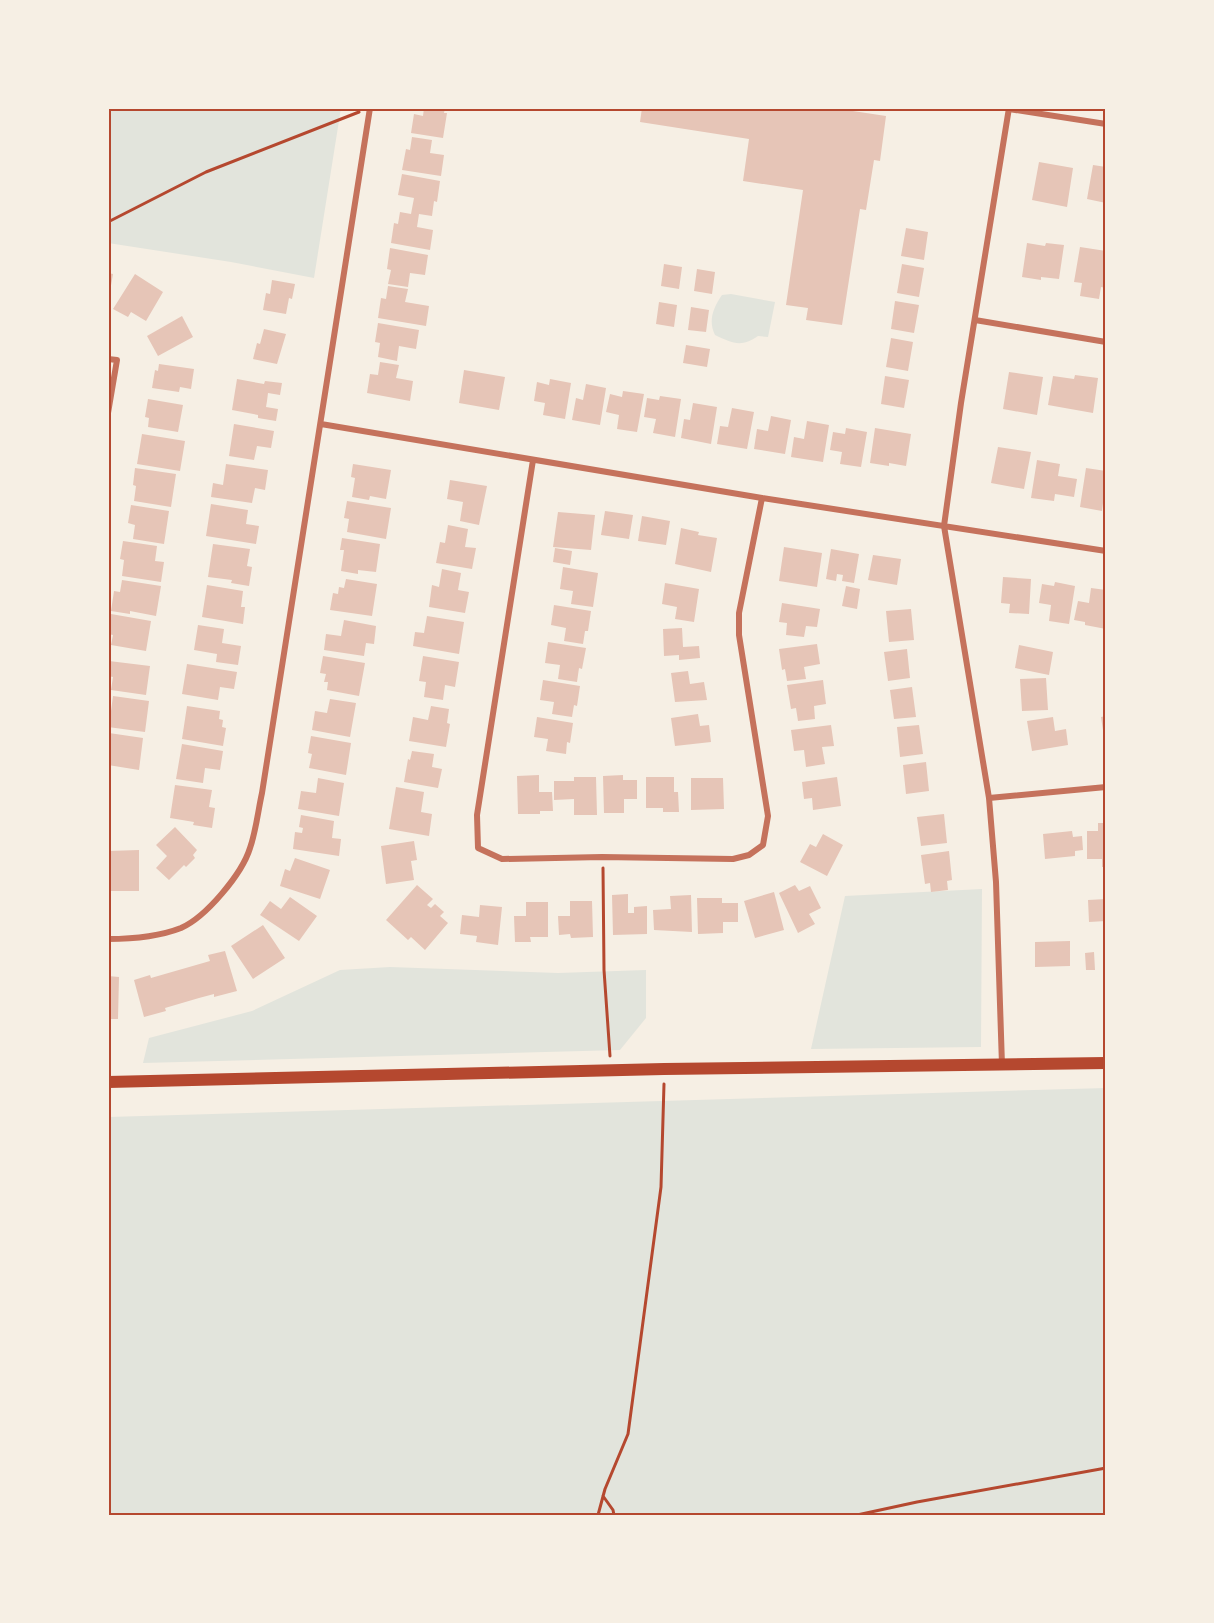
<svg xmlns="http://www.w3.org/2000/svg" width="1214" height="1623" viewBox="0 0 1214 1623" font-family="Lato,sans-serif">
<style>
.green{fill:#e2e4dc}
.building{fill:#e6c5b7}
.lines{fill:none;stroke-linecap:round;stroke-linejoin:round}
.path{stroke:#b5482f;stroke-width:3}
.minor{stroke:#c5725c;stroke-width:6}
.secondary{stroke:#b5482f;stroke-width:12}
.neatline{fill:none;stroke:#b5482f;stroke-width:2}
</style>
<rect width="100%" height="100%" fill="#f6efe4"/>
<!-- green -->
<path class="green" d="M108,108h233l-27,170 -83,-16 -123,-19z
M731,294l44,8 -7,35 -10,-1c-17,12 -26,7 -43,-1 -7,-14 -2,-27 7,-40z
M982,889l-1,158 -170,2 34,-153z
M390,967l168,6 88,-3v48l-26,32 -477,13 6,-25 103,-27 88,-41z
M1106,1088v427h-998v-398z"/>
<!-- building -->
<path class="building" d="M424,108h21l-1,5h3l-4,25 -32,-5 3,-19 9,2z
M642,108h191l53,8 -6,45 -6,-1 -8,50 -6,-1 -18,116 -36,-5 2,-12 -22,-3 17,-115 -60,-9 6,-42 -109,-17z
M412,137l20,3 -2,13 14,2 -3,21 -39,-6 4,-21 4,1z
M1039,162l34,6 -6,39 -35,-7z
M1093,165l13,2v36l-19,-4z
M402,174l38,7 -3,21 -3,-1 -2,15 -13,-2 -2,13 16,3 -3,20 -39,-7 3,-20 4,1 2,-12 11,2 3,-16 -16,-3z
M906,228l22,4 -4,28 -23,-4z
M1027,243l18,3 1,-3 18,2 -5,34 -18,-2v3l-19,-3z
M1080,247l26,4v37l-5,-1 -2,12 -19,-3 2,-13 -8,-1z
M390,248l38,7 -3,20 -15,-2 -2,14 -20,-3 3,-14 -4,-1z
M664,264l18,3 -3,22 -18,-3z
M902,264l22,4 -5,29 -22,-4z
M697,269l18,3 -3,22 -18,-3z
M108,273l5,1 -4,23h-1z
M135,274l28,18 -17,29 -15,-9 -3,5 -15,-8z
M272,280l23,4 -3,15 -3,-1 -3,16 -23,-4 3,-17 4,1z
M388,286l20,3 -3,13 24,4 -3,20 -48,-8 3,-20 5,1z
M895,301l24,4 -5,28 -23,-4z
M659,302l18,3 -3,22 -18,-3z
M691,307l18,3 -3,22 -18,-2z
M182,316l11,21 -35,19 -11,-20z
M378,323l41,7 -3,19 -17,-3 -2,15 -19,-4 2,-14 -5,-1z
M264,329l22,5 -9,30 -24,-5 4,-16 3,1z
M891,338l22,4 -5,29 -22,-4z
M686,345l24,4 -3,18 -24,-4z
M380,362l19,3 -3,13 17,3 -3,20 -43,-8 3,-19 8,1z
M159,364l35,5 -3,20 -11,-2 -1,5 -27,-4 3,-18 3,1z
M464,370l41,7 -6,33 -40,-7z
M1009,372l34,5 -6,38 -34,-6z
M1075,375l23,3 -5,35 -45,-8 5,-29 21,3z
M885,376l24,4 -5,28 -23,-4z
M237,379l27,5 1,-3 17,2 -2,12 -12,-2 -1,8 -1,6 12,2 -2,12 -18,-3v-3l-26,-5z
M550,379l21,4 -6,36 -22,-4 2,-12 -11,-2 3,-19 12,3z
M586,384l20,4 -6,37 -28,-5 4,-22 7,2z
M623,391l21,3 -7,38 -20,-3 2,-14 -13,-3 4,-18 12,3z
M660,396l21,3 -6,38 -22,-4 3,-14 -12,-2 3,-19 12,2z
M148,399l35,6 -5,27 -30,-5 1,-9 -4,-1z
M693,403l24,4 -6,37 -30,-6 3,-19 6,1z
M732,408l22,4 -7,37 -30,-5 3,-18 8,1z
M771,416l20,4 -6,34 -31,-5 3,-20 11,2z
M807,421l22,4 -6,37 -32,-5 3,-20 10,2z
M234,424l40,7 -3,17 -14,-2 -3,14 -25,-4z
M846,428l21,4 -6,35 -21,-3 2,-12 -12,-2 3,-18 12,2z
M875,428l36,6 -5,32 -17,-3v3l-19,-3z
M142,434l43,7 -5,30 -43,-7z
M998,447l33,5 -7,37 -33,-6z
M1037,460l23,4 -2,12 19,3 -3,18 -19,-3 -1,7 -23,-3z
M226,464l42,6 -3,20 -10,-2 -3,15 -41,-6 2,-14 10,2z
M353,464l38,6 -5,29 -16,-3 -1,4 -17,-3 3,-19 -4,-1z
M135,468l41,6 -5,33 -37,-6 2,-15 -3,-1z
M1086,468l20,3v33l-3,-1 -1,8 -22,-4z
M450,480l37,6 -8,39 -19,-4 3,-19 -16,-3z
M347,501l44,7 -5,31 -39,-7 2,-13 -5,-1z
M211,504l37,6 -2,14 13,2 -3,18 -50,-8z
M131,505l38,6 -5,33 -31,-5 2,-14 -7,-2z
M605,511l28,4 -4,24 -28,-4z
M558,512l37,3 -4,35 -38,-3z
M642,516l28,5 -4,24 -28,-4z
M448,525l20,4 -3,18 11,1 -4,21 -36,-6 4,-21 5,1z
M681,528l18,4 -1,3 19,3 -6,34 -36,-8z
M342,538l38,6 -4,28 -18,-2v4l-17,-3 3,-21h-4z
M123,541l34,5 -2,15 9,1 -3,20 -39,-6 2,-16 -4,-1z
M213,544l37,5 -3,17 5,1 -3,19 -18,-3 1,-3 -24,-3z
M784,547l38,6 -5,34 -38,-6z
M555,548l17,3 -2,14 -17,-3z
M831,549l28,5 -5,29 -12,-2 1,-6 -6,-1 -1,7 -10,-2z
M873,555l28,4 -4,26 -29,-5z
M563,567l35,6 -5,34 -22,-3 2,-13 -13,-2z
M442,569l19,4 -3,17 11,2 -4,21 -36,-6 3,-22 7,2z
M1003,577l28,2 -2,35 -20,-1 1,-9 -9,-1z
M346,579l31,5 -5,32 -42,-6 3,-17 5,1 1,-7 5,1z
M122,580l39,6 -5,30 -26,-5v3l-19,-3 3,-20 6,1z
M1055,582l20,4 -6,38 -20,-3 2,-16 -12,-2 3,-19 12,2z
M665,583l34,6 -5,33 -19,-3 2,-12 -15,-3z
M207,585l36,6 -2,16h4l-2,17 -41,-7z
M846,586l14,3 -3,20 -15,-3z
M1091,588l15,2v39l-21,-4v-3l-11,-2 4,-19 11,2z
M782,603l38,6 -3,18 -11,-1 -2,11 -18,-2 1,-12 -8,-1z
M554,605l37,6 -3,20h-3l-2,13 -19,-3 2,-13 -15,-3z
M911,609l3,31 -25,2 -3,-31z
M111,614l40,7 -5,30 -35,-6 2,-10 -5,-1z
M427,616l37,6 -5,32 -46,-8 2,-14 9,1z
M344,620l32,6 -2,18 -8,-1 -2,13 -40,-6 2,-16 15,2z
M198,625l26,4 -2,14 19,3 -3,19 -22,-3 1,-8 -23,-4z
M682,628l1,19 16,-1 1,12 -21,2v-5l-15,1 -1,-27z
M548,642l38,6 -4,21 -3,-1 -2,14 -19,-3 2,-14 -15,-2z
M817,644l3,20 -16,3 2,12 -19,2 -2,-12 -3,1 -3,-21z
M1019,645l34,7 -4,23 -34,-7z
M907,649l3,29 -22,3 -4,-29z
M323,656l42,7 -6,33 -32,-6 1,-8h-4l2,-8 -6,-1z
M423,656l36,6 -4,25 -10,-2 -2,15 -19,-3 2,-15 -7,-1z
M109,661l41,5 -4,29 -35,-5 2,-13 -5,-1z
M187,664l50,8 -3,17 -14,-2 -2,13 -36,-6z
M688,671l2,13 14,-2 3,18 -32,2 -4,-29z
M1046,678l2,32 -26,1 -2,-32z
M543,680l37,6 -3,20 -3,-1 -2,12 -20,-3 2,-12 -14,-2z
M823,680l3,24 -12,2 1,13 -17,2 -2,-13 -5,1 -4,-24z
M912,687l4,30 -22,2 -4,-29z
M113,696l36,5 -4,31 -37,-5v-16h3z
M330,699l26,4 -6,34 -38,-7 3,-19 12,2z
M187,706l33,5 -1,8 4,1 -1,7 4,1 -3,18 -41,-7z
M431,706l18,3 -2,14 3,1 -4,23 -37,-6 4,-24 15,3z
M698,714l2,12 9,-1 2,17 -36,4 -4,-28z
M1106,716v28h-1l-4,-27z
M537,717l36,6 -3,20 -3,-1 -1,12 -20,-3 2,-12 -14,-2z
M1053,717l2,14 11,-2 2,16 -36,6 -5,-30z
M831,725l3,21 -12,1 3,17 -19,3 -2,-17 -10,1 -3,-21z
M919,725l4,29 -23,3 -3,-30z
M109,733l34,5 -4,32 -31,-5z
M311,736l40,7 -5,32 -37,-7 3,-14 -4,-1z
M182,744l41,7 -3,19 -15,-2 -2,15 -27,-4z
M412,751l22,3 -2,13 10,2 -4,19 -34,-6 4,-23 2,1z
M926,762l3,29 -23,3 -3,-29z
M539,775v17h13l1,19h-13v3h-22l-1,-38z
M623,775v5h14v19h-13v14h-20l-1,-37z
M574,777h22l1,38h-23v-16l-20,1v-19h20z
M646,777h28v15h4l1,20h-16v-4h-17z
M837,777l4,29 -28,4 -1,-12 -8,1 -2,-17z
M318,778l26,5 -5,33 -41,-7 3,-18 15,2z
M691,778h32l1,31 -33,1z
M175,785l37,5 -3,17 6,1 -3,20 -19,-3 1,-3 -24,-4z
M396,787l28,5 -3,20 11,2 -3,22 -40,-7z
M944,814l3,29 -26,3 -4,-29z
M301,815l33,6 -2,17 9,1 -2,17 -46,-7 2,-17 7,1 1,-5 -4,-1z
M1098,823h8v44h-4v-8h-15v-28h11z
M175,827l22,23 -4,5 2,3 -9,9 -2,-2 -15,15 -13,-12 11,-12 -11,-11z
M1072,831l1,6 9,-1 1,14 -8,1v5l-30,3 -2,-25z
M823,834l20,11 -16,31 -27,-14 10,-18 6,3z
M414,841l3,19 -6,1 3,19 -28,4 -5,-38z
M139,850v41h-31v-40z
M949,851l3,29 -5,1 1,9 -17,2 -1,-9 -5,1 -4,-29z
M295,858l35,12 -10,29 -40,-13 5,-17 5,2z
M417,885l16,14 -6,6 4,3 4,-4 9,8 -4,4 8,7 -23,27 -14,-13 -3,3 -22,-20z
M795,885l4,6 11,-5 11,22 -12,6 6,10 -17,9 -19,-40z
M774,892l10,38 -29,8 -11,-37z
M628,894v19h6v-6l13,-1v28l-34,1 -1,-40z
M691,895l1,37 -38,-2 -1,-20 18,-1 -1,-13z
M290,897l27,19 -18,25 -39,-26 10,-14 11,8z
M697,898h25v5h16v19h-15v11l-25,1z
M1106,899v22l-17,1 -1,-22z
M570,901h22l1,36 -22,1 -1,-4 -11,1 -1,-19h12z
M526,902h22v35h-18l1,5h-16l-1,-26h12z
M480,905l22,2 -4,38 -22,-3 1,-6 -17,-2 2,-19 17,2z
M263,925l22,33 -32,21 -22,-33z
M1070,941v25l-35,1v-25z
M225,951l12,40 -23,6v-3l-15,4 -34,10 1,3 -22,6 -10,-37 16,-5 1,3 59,-17 -2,-6z
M1094,952l1,18h-9l-1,-17z
M108,976l11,1 -1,42h-10z"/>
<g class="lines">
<!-- path -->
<path class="path" d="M108,222l98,-50 153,-60
M603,868l1,102 6,86
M603,1496l10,14 1,5
M598,1515l7,-26 23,-55 33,-247 3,-103
M857,1515l60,-13 189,-34"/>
<!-- minor -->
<path class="minor" d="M1009,109l97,15
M975,320l131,22
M108,359l9,1 -9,53
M321,424l441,74 344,53
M533,460l-56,355 1,33 24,11 100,-2 131,2 16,-4 14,-10 5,-29 -29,-181v-22l23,-115
M989,798l117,-11
M108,939c24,0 50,-2 73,-11 25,-11 61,-54 69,-80 6,-17 8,-37 12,-55l108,-685
M1002,1065l-6,-183 -7,-84 -45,-272 17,-123 48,-295"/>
<!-- secondary -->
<path class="secondary" d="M108,1082l556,-13 442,-6"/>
</g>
<!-- border -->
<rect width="1214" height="1623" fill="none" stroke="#f6efe4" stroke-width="219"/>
<rect x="110" y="110" width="994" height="1404" class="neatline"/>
</svg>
